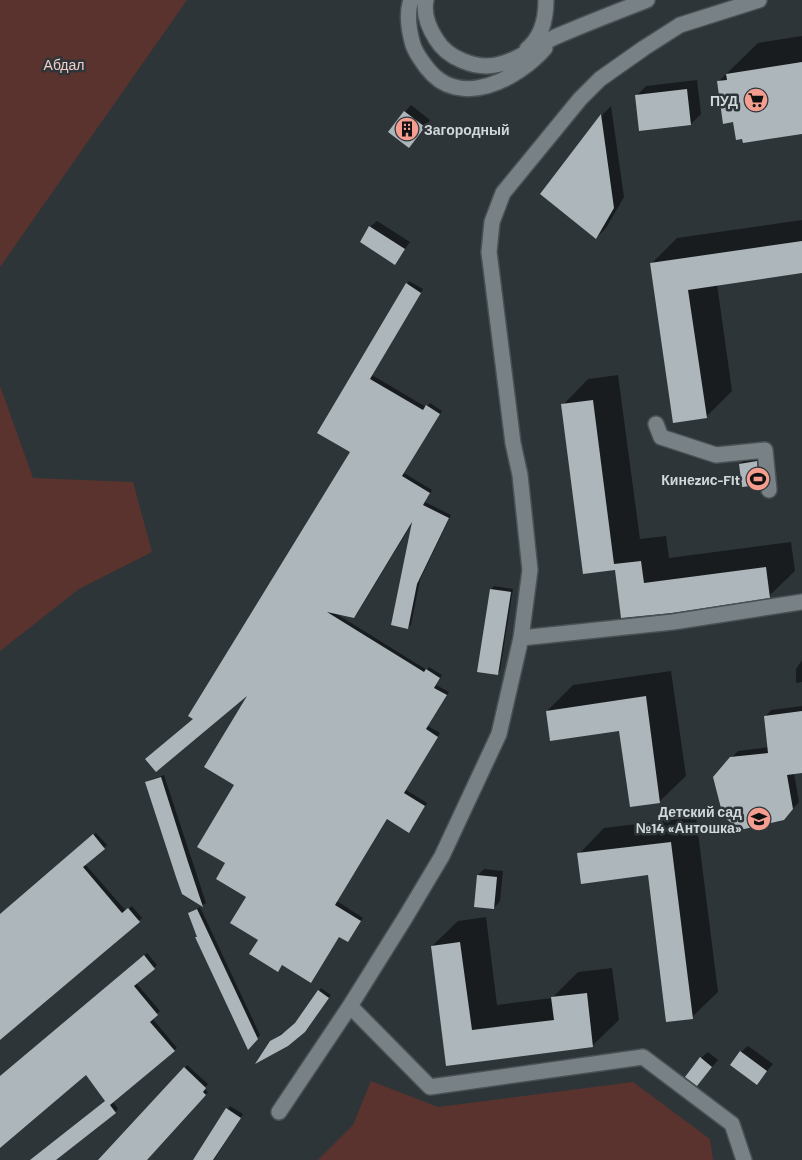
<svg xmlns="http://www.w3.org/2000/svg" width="802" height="1160" viewBox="0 0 802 1160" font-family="Barlow,sans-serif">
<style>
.green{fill:#5a332e}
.shadow{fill:#0007}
.building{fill:#acb6bb}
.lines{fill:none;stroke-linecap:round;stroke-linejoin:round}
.minor-casing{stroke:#4a5154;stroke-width:18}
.minor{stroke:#788186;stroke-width:15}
.labels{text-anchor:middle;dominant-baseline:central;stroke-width:5;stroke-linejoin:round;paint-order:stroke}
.park-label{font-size:14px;fill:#f4cdc6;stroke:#2d3539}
.poi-label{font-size:14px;font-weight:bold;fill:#d2d8da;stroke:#2d3539;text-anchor:end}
</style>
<rect width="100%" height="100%" fill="#2d3539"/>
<!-- green -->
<path class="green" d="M0,0h187l-187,267z
M0,386l33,92 100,4 19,70 -73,37 -79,62z
M371,1081l67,26 195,-25 77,57 3,21h-395l35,-35z"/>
<!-- shadow -->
<path class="shadow" d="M802,36v96l-68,-11 -16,-39 40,-39z
M697,80l4,34 -10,10 -55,-28 10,-10z
M411,105l19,15 -21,26 -4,-34z
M611,106l13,91 -18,31 -10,10 -54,-45 60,-78z
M802,220v52l-85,12 15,107 -26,26 -54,-154 25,-25z
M377,221l33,21 -15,21 -25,-36z
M409,281l14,8 -51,86 54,32 4,-4 12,8 -38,62 28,17 -7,12 26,13 -31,65 -9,45 -3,3 6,-108 -57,94 -3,3 -19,-4 92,57 2,-3 13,8 -6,10 13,7 -21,34 12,7 -34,57 21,13 -16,25 -23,-10 -51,83 26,17 -15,23 -9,-5 -56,28 -5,6 -18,-30 -12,-43 -21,-34 9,-79 16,-93 -57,27 156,-266 -32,-20z
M618,375l22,164 26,-3 3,22 122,-16 4,29 -26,25 -97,15 -56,-42 -31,4 -22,-168 25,-26z
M763,456l2,21 -7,7 -18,-20 6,-6z
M494,586l19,3 -13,82 -3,3 -6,-85z
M802,660v22l-6,1v-14z
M671,671l15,105 -26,25 -29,4 -11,-75 -73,-19 26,-26z
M802,706v66l-8,1 5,29 -9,10 -59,-54 7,-7 31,-4 -4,-30 6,-7z
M164,775l42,128 -3,2 -20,-12 -36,-111 3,-2z
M696,817l22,175 -26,25 -43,-143 -70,-20 25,-26z
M96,833l11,12 -22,19 41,47 6,-5 10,12 -142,120v-123z
M484,869l19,2 -3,30 -6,7 -16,-33z
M200,907l60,128 -12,13 -50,-112 -8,-23z
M486,917l11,88 55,-7 26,-26 34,-4 7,52 -26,25 -146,19 -15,-118 26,-25z
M147,953l10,12 -21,18 24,28 -8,7 25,30 -64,54 5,7 -3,3 -61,48h-23l75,-59 -19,-28 -87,73v-69z
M321,988l10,7 -23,33 -37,13 26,-18z
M748,1046l25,18 -16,19 -16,-31z
M708,1052l10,8 -21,25 4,-27z
M187,1065l21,19 -4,5 4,3 -63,68h-45z
M230,1106l13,8 -29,46h-20z"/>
<!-- building -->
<path class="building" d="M802,62v72l-59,9 -1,-4 -6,1 -3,-18 -10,2 -6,-43 10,-1 -1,-6z
M687,89l4,36 -52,6 -4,-36z
M404,111l21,16 -16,21 -21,-16z
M601,114l13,94 -18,31 -56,-45z
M369,226l36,23 -10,16 -35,-23z
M802,241v32l-114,17 19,128 -34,5 -23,-160z
M406,283l15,10 -51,86 53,31 3,-5 14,9 -38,62 28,17 -7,12 26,13 -32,66 -9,45 -17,-4 21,-103 -58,96 -27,-6 97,60 2,-3 14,9 -6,10 13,7 -21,34 12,8 -34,56 21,13 -16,27 -22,-14 -52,86 26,16 -13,21 -9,-5 -28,46 -29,-18 -4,7 -29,-18 9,-14 -28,-17 16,-26 -30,-18 9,-16 -28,-16 37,-62 -30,-18 43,-71 -91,76 -11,-13 48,-40 -5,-3 162,-264 -33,-19z
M593,400l21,164 27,-3 3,22 122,-16 4,31 -98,15 -51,5 -6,-48 -32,4 -22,-170z
M757,461l2,24 -17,2 -3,-23z
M490,589l21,3 -13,83 -21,-3z
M646,696l14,107 -30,4 -11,-76 -69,10 -4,-30z
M802,711v62l-15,2 6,34 -9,11 -44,10 -17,-14 -10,-39 17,-20 38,-4 -4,-37z
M161,777l27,85 15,45 -21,-13 -6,-17 -31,-95z
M93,834l12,15 -22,18 39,46 6,-5 12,14 -140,118v-126z
M671,842l22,177 -27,3 -18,-147 -67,9 -4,-31z
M477,875l20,2 -3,32 -20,-2z
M197,909l61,130 -10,11 -53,-113h2l-9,-24z
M460,942l12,88 82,-10 -3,-23 36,-4 6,54 -147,19 -15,-120z
M144,955l11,14 -21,17 24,29 -8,7 25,29 -65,54 6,8 -60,47h-26l75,-59 -19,-26 -86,73v-72z
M318,990l11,8 -24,34 -17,14 -33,18 15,-23 11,-6 14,-12z
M740,1051l27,20 -10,14 -27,-20z
M700,1057l12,10 -15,19 -12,-9z
M184,1067l22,21 -3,4 3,3 -59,65h-49z
M226,1108l15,10 -28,42h-20z"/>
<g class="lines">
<!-- minor casing -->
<g class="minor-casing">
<path id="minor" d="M411,0c-5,14 -2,31 2,45 3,9 8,15 14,23 32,42 90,12 118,-20
M426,0c-3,14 3,28 10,39 11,19 39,30 60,26 21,-4 40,-19 59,-28 30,-13 61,-25 92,-37
M527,49c15,-12 19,-31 19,-49
M656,424l5,13 55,18 49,-5 4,40
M521,638l152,-16 129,-20
M350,1006l80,81 213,-30 89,67 12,36
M279,1112l71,-106 55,-88 37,-62 57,-122 22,-96 9,-68 -10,-95 -7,-32 -24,-191 3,-30 11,-29 77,-94 20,-20 44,-31 36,-23 79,-25"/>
</g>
<!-- minor -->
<use href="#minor" class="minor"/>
</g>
<!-- icons -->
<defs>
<g id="supermarket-disc" transform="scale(1.25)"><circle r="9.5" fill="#f59d8f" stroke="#2d3539"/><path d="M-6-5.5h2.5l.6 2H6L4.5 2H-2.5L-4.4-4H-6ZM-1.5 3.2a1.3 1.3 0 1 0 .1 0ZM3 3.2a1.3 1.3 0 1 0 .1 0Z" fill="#111"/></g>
<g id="building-disc" transform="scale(1.25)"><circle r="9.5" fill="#f59d8f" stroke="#2d3539"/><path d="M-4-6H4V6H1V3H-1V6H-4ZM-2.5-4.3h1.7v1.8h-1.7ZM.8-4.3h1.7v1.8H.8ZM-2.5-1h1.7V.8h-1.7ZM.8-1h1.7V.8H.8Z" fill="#111"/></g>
<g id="stadium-disc" transform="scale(1.25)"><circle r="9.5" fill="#f59d8f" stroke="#2d3539"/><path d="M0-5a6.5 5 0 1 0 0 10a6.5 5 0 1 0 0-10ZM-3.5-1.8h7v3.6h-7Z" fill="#111"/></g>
<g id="school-disc" transform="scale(1.25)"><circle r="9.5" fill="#f59d8f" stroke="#2d3539"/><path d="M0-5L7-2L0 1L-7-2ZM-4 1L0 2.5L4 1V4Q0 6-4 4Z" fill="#111"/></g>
</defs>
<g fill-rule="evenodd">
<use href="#supermarket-disc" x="756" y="100"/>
<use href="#building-disc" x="407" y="129"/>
<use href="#stadium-disc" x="758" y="479"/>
<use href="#school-disc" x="759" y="819"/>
</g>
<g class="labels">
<!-- park labels -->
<g class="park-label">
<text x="64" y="64">Абдал</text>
</g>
<!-- poi labels -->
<g class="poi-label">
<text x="738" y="100">ПУД</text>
<text x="424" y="129" text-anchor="start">Загородный</text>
<text x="740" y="479">Кинеzис-Fit</text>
<text x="742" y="811">Детский сад<tspan x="742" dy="16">№14 «Антошка»</tspan></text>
</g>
</g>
</svg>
